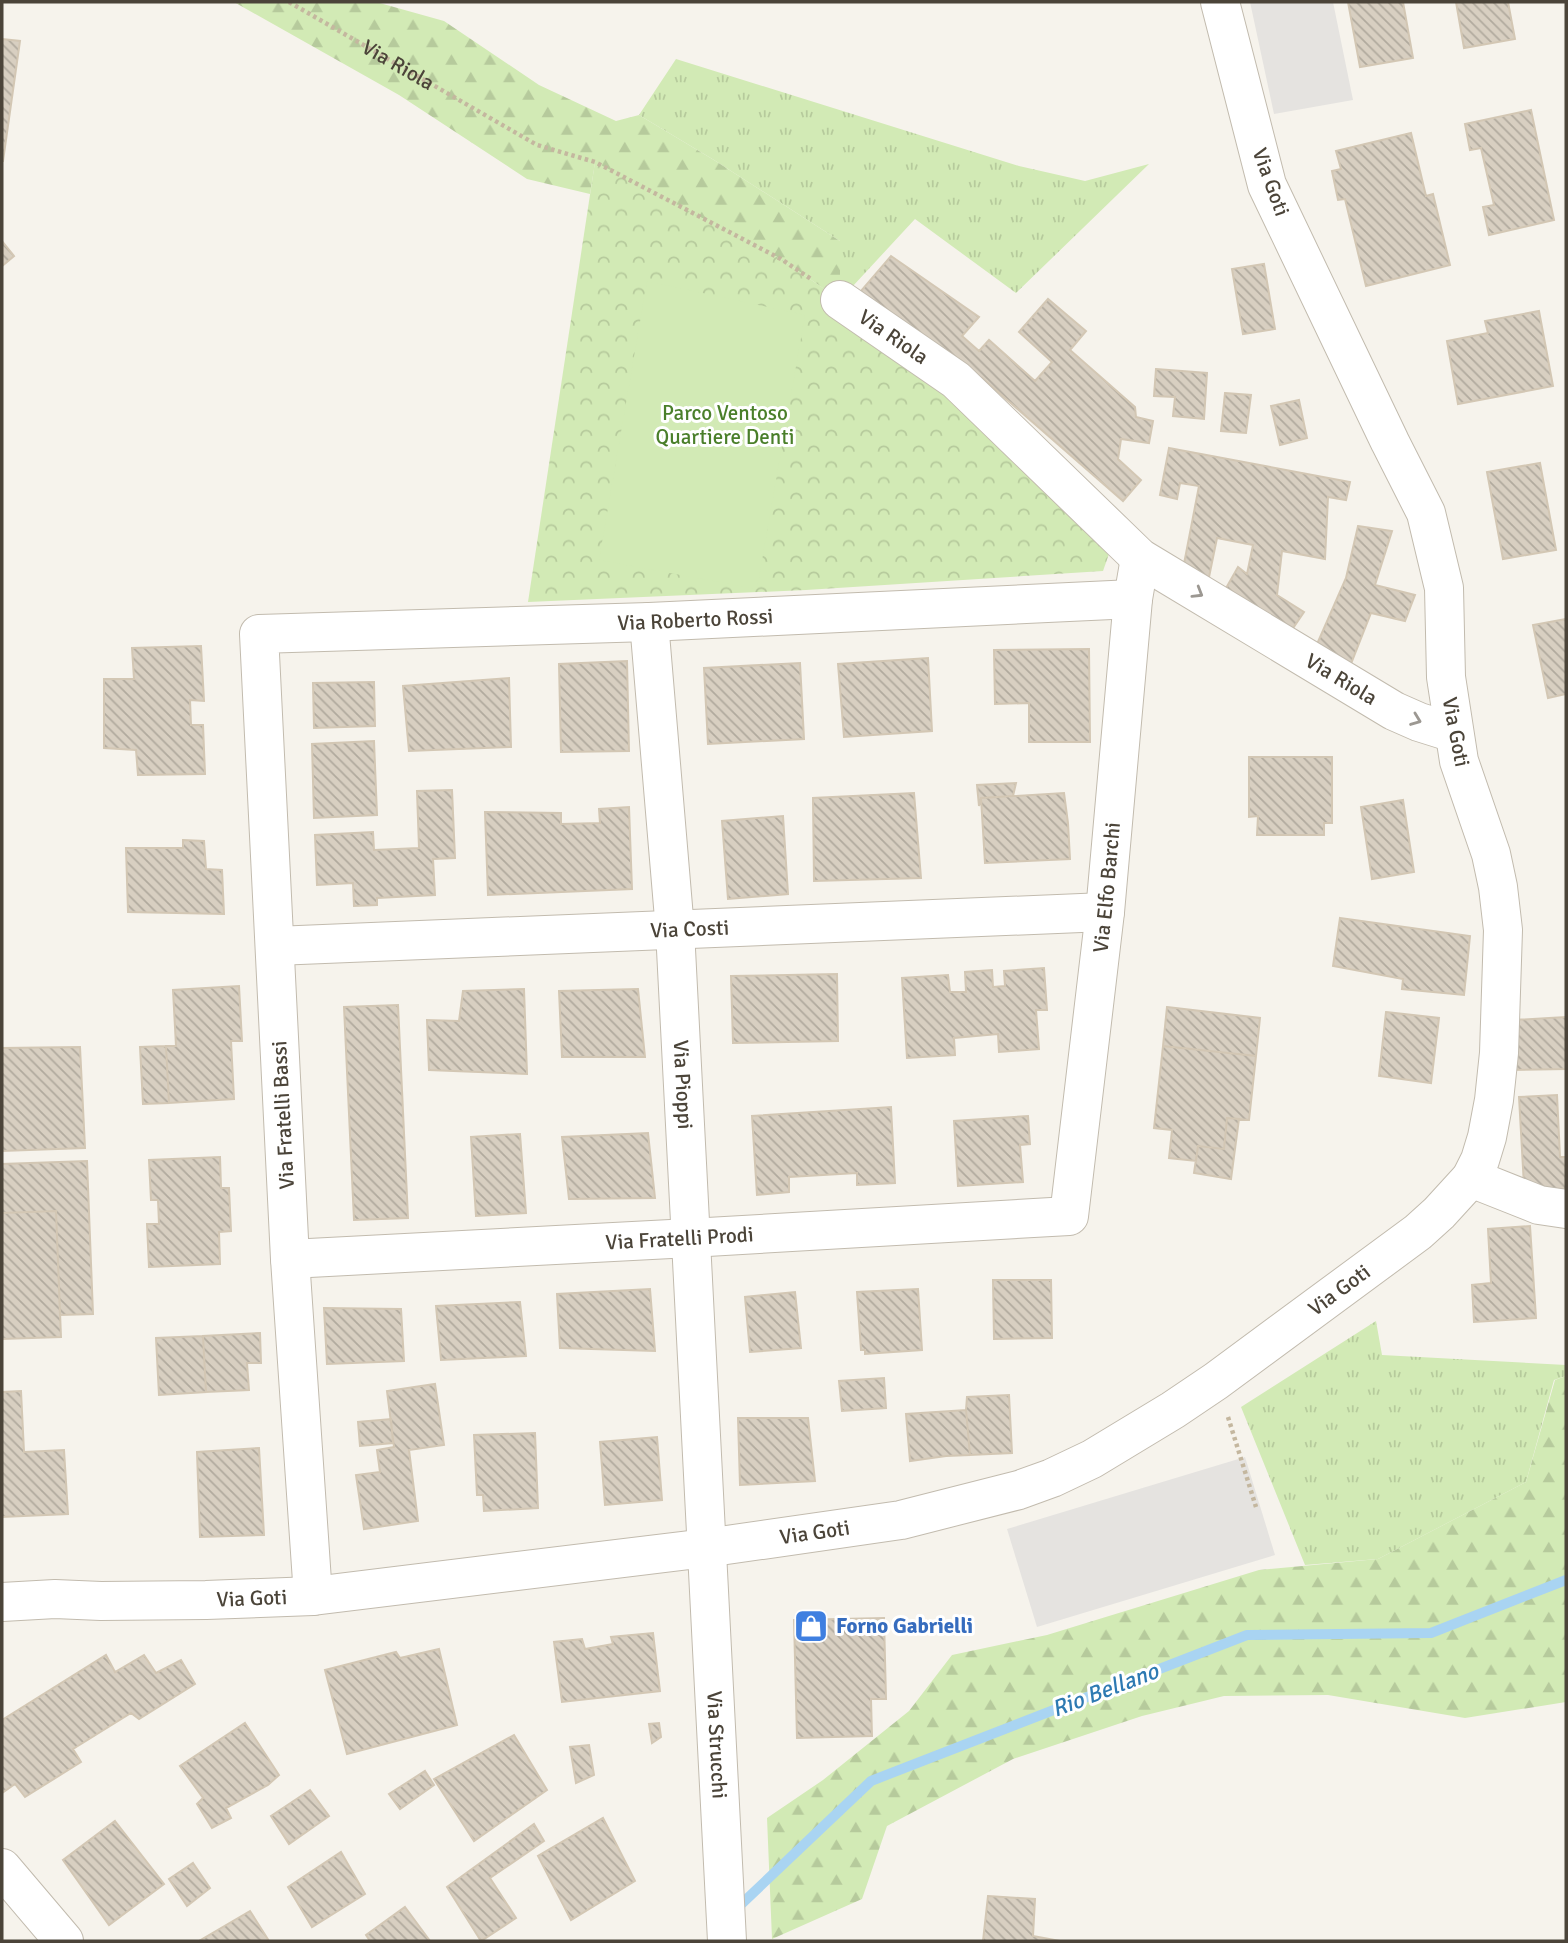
<svg xmlns="http://www.w3.org/2000/svg" width="1568" height="1943" viewBox="0 0 1568 1943" font-family="Signika,sans-serif">
<style>
.grass{fill:url(#grass-tufts)}
.forest{fill:url(#forest-firs)}
.park{fill:url(#park-crowns)}
.pitch{fill:#d2eab5}
.parking{fill:#e5e3e0}
.lines{fill:none;stroke-linecap:round;stroke-linejoin:round}
.stream{stroke:#a9d4f2;stroke-width:10}
.building{fill:url(#building-back-hatch);stroke:#d3c7b4;stroke-width:2}
.minor-casing{stroke:#c2bbae;stroke-width:40}
.path{stroke:#c4b79f;stroke-width:4.5;stroke-dasharray:3.5 3.5;stroke-linecap:butt}
.minor{stroke:#fff;stroke-width:38}
.oneway{stroke:#9c9892}
.labels{text-anchor:middle;dominant-baseline:central;stroke-width:6;stroke-linejoin:round;paint-order:stroke}
.street-label{font-size:21px;fill:#4b4439;stroke:#fff}
.park-label{font-size:21px;fill:#4a7f2a;stroke:#fff}
.shop-label{font-size:21px;font-weight:bold;fill:#366cbe;stroke:#fff;text-anchor:start}
.water-label{font-size:23px;font-style:italic;fill:#2e7ab2;stroke:#fff}
</style>
<defs>
<pattern id="grass-tufts" width="24" height="20" patternUnits="userSpaceOnUse" patternTransform="scale(1.75)"><rect width="24" height="20" fill="#d2eab5"/><path d="M3 7l-1-3M5 7V3M7 7l1-3M15 17l-1-3M17 17v-4M19 17l1-3" fill="none" stroke="#b6ca9c"/></pattern>
<pattern id="forest-firs" width="22" height="20" patternUnits="userSpaceOnUse" patternTransform="scale(1.75)"><rect width="22" height="20" fill="#d2eab5"/><path d="M5 1l3.5 6h-7zM16 11l3.5 6h-7z" fill="#b6ca9c"/></pattern>
<pattern id="park-crowns" width="20" height="18" patternUnits="userSpaceOnUse" patternTransform="scale(1.75)"><rect width="20" height="18" fill="#d2eab5"/><path d="M2 6a3 3 0 1 1 6 0M12 15a3 3 0 1 1 6 0" fill="none" stroke="#b6ca9c"/></pattern>
<pattern id="building-back-hatch" width="6" height="6" patternUnits="userSpaceOnUse" patternTransform="scale(1.75)"><rect width="6" height="6" fill="#d8cfc1"/><path d="M-1 5l2 2M0 0l6 6M5-1l2 2" fill="none" stroke="#b1aa9e"/></pattern>
</defs>
<rect width="100%" height="100%" fill="#f6f3ec"/>
<!-- grass -->
<path class="grass" d="M676,59l343,107 66,15 64,-17 -133,129 -101,-74 -75,81v-59l-126,-81 -75,-45z
M1376,1321l6,34 184,10v11l-12,4 -28,102 -148,77 -73,6 -64,-158z"/>
<!-- forest -->
<path class="forest" d="M234,2h142l68,19 95,64 77,36 23,-6 75,45 126,81v59l-59,-41 -186,-96 -5,31 -63,-15 -128,-84z
M1566,1376v326l-101,16 -137,-23 -104,1 -82,20 -129,43 -126,67 -25,73 -90,40 -5,-121 56,-38 86,-69 43,-56 95,-20 212,-65 119,-11 148,-77 29,-102z"/>
<!-- park -->
<path class="park" d="M595,162l186,97 175,121 160,154 -13,37 -297,19 -278,12z"/>
<!-- pitch -->
<path class="pitch" d="M647,281l158,34 -48,274 -158,-29z"/>
<!-- parking -->
<path class="parking" d="M1250,2h83l20,98 -79,14z
M1245,1457l30,98 -238,72 -30,-98z"/>
<g class="lines">
<!-- stream -->
<path class="stream" d="M734,1911l137,-130 376,-146 184,-2 135,-53"/>
</g>
<!-- building -->
<path class="building" d="M1348,2h55l10,56 -53,9z
M1456,2h52l7,37 -51,9z
M2,39l18,2 -17,120h-1z
M1531,110l23,110 -65,15 -6,-28 11,-2 -13,-57 -11,2 -5,-26z
M1411,133l15,63 7,-2 17,71 -84,21 -21,-87 -7,1 -6,-29 9,-2 -5,-18z
M2,241l12,15 -12,10z
M891,256l88,61 -17,19 17,15 10,-11 46,41 17,-19 -33,-30 29,-33 38,32 -16,19 65,57 1,10 17,4 -4,22 -28,-4 -3,20 23,21 -18,21 -141,-123 -6,7 -116,-93z
M1264,264l11,65 -32,5 -11,-65z
M1539,311l14,75 -95,18 -11,-63 41,-8 -3,-12z
M1156,369l51,4 -3,46 -31,-3 2,-19 -21,-1z
M1225,393l26,2 -5,38 -25,-2z
M1299,400l8,38 -27,7 -9,-39z
M1169,448l181,34 -4,18 -18,-3 -3,62 -43,-8 -5,44 27,17 -15,22 -64,-44 13,-23 9,7 6,-29 -36,-7 -9,44 -25,-13 16,-83 -19,-3 -3,16 -17,-4z
M1540,463l16,87 -53,9 -16,-87z
M1358,526l34,5 -17,54 40,10 -10,26 -34,-8 -24,61 -33,-23 32,-73z
M1566,619v75l-18,4 -15,-73z
M201,646l3,55 -14,-1 1,25h12l2,49 -67,1 -2,-25 -32,-2v-69h30l-2,-31z
M1089,649l1,93h-61v-39l-34,1 -1,-54z
M928,658l4,73 -88,6 -6,-73z
M627,661l2,90 -68,1 -2,-88z
M800,663l4,76 -96,5 -4,-76z
M509,678l2,69 -102,4 -6,-65z
M374,682l1,44 -61,2 -1,-45z
M374,741l3,74 -63,3 -2,-74z
M1249,757h83v66h-8v12h-67l1,-19 -9,1z
M1016,783l-3,13 -32,2 -2,8 -2,-21z
M452,790l3,68 -22,1 2,36 -58,3v7l-23,1 -1,-23 -36,2 -2,-50 58,-3 1,18 45,-2 -2,-57z
M914,793l7,85 -107,3 -1,-83z
M1064,793l4,30 2,36 -85,4 -4,-65z
M1403,800l11,72 -42,7 -11,-72z
M629,807l3,82 -144,6 -3,-83 76,1v11l39,-1 -1,-14z
M783,816l5,78 -60,5 -6,-78z
M183,840l21,1 2,28 16,1 2,44 -96,-2 -2,-64h57z
M1340,918l130,18 -6,59 -62,-6 1,-10 -70,-13z
M1044,968l3,42h-11l3,39 -40,3 -1,-18 -44,4 1,17 -48,3 -5,-80 46,-3 2,17h16l-1,-20 27,-2 1,17 12,-1 -1,-15z
M837,974l1,67 -105,2 -2,-67z
M239,986l3,55h-11l3,58 -65,4 -3,-57h10l-3,-56z
M524,989l3,85 -98,-4 -2,-50 32,1 4,-30z
M638,989l7,68h-83l-3,-66z
M398,1005l10,213 -54,2 -10,-213z
M1167,1007l93,11 -4,38 -93,-10z
M1386,1012l53,6 -8,65 -52,-7z
M1566,1017v52l-55,1 2,-50z
M166,1046l3,57 -26,1 -3,-57z
M1163,1046l93,10 -7,64 -22,-2 -3,31 -26,-3 -2,15 -27,-3 3,-28 -18,-2z
M80,1047l5,101 -83,3v-103z
M1557,1095l3,62h6v42l-42,-13 -5,-89z
M891,1107l4,76 -38,2v-12l-68,4v15l-32,3 -5,-79z
M1028,1116l2,28 -10,1 3,37 -65,4 -4,-65z
M1227,1118l12,1 -8,60 -37,-6 4,-27 26,3z
M648,1133l7,65 -86,1 -7,-62z
M520,1134l6,79 -50,3 -5,-79z
M220,1157l1,31h8l2,43 -12,1 1,32 -71,3 -2,-43h12l-1,-24h-7l-2,-40z
M87,1161l6,153 -33,1 -4,-104 -54,2v-49z
M56,1211l5,126 -59,2v-126z
M1530,1226l6,92 -62,4 -2,-37 19,-2 -3,-54z
M993,1280h58l1,58 -58,1z
M650,1289l5,62 -95,-3 -3,-54z
M918,1289l4,61 -57,4v-4h-4l-4,-58z
M795,1292l6,56 -51,4 -5,-55z
M520,1302l6,54 -85,4 -5,-54z
M324,1308l77,1 3,52 -77,3z
M260,1333l1,30h-14l2,27 -43,2 -3,-56z
M203,1336l3,56 -47,3 -3,-57z
M884,1378l2,30 -44,3 -3,-30z
M435,1384l9,61 -35,5 9,71 -54,8 -8,-54 24,-3 -3,-22 17,-3 -7,-56z
M21,1391l3,61 40,-2 4,64 -66,3v-125z
M1009,1395l3,58 -42,2 -4,-45 1,-13z
M966,1410l4,45 -24,1 -36,5 -4,-47z
M738,1418h70l7,63 -75,4z
M391,1419l2,24 -33,3 -2,-24z
M535,1433l3,75 -54,3 -1,-16h-6l-3,-60z
M657,1437l5,63 -57,5 -5,-63z
M259,1448l5,87 -64,2 -3,-85z
M884,1618l2,81h-15l1,37 -75,2 -3,-118z
M653,1633l7,58 -98,11 -8,-60 28,-3 3,10 28,-5 -2,-7z
M439,1649l18,76 -110,29 -22,-84 71,-18 4,6z
M106,1655l9,17 29,-17 12,18 25,-13 14,24 -56,35 -8,-6 -58,36 8,13 -56,35 -10,-13 -13,9v-73z
M245,1723l34,52 -11,10 -42,23 5,10 -19,10 -15,-24 6,-6 -23,-32z
M659,1723l2,14 -9,6 -3,-19z
M514,1735l33,55 -73,51 -40,-62z
M589,1745l5,30 -18,8 -6,-36z
M425,1771l9,14 -34,24 -11,-15z
M310,1790l19,26 -40,28 -18,-28z
M603,1818l32,63 -64,39 -33,-64z
M115,1821l49,63 -55,41 -46,-65z
M534,1824l10,17 -54,37 26,40 -35,23 -34,-54z
M341,1852l24,42 -53,33 -24,-40z
M193,1863l17,25 -23,18 -18,-27z
M988,1896l47,3 -2,37 27,5h-77z
M405,1907l25,34h-60l-4,-6z
M250,1911l19,30h-70z"/>
<g class="lines">
<!-- minor casing -->
<g class="minor-casing">
<g id="minor">
<path id="s2" d="M840,300l116,80 184,178 254,153 25,11 35,11"/>
<path id="s3" d="M649,622l26,308 52,1011"/>
<path id="s4" d="M275,946l830,-34"/>
<path d="M1471,1178l68,27 27,4"/>
<path id="s5" d="M290,1259l400,-21 379,-22 36,-304 28,-313 7,-41"/>
<path id="s6" d="M313,1596l-23,-337 -31,-625 390,-12 484,-23"/>
<path id="s7" d="M2,1602l53,-3 46,2 105,-1 107,-4 393,-48 195,-28 118,-30 33,-12 40,-19 81,-49 43,-29 202,-149 21,-19 32,-35 9,-18 7,-23 7,-37 5,-47 4,-123 -5,-43 -7,-33 -32,-93 -13,-84 -2,-89 -18,-75 -36,-71 -123,-257 -47,-183"/>
<path d="M2,1868l62,73"/>
</g>
</g>
<!-- path -->
<g class="path">
<path id="s1" d="M289,2l248,143 58,17 186,97 30,20"/>
<path d="M1228,1417l28,90"/>
</g>
<!-- minor -->
<use href="#minor" class="minor"/>
</g>
<!-- one-way arrows -->
<defs><path id="oneway-chevron" d="M-2-3.5L2.5 0L-2 3.5" fill="none" stroke-width="1.6" stroke-linecap="round" stroke-linejoin="round" transform="scale(1.75)"/></defs>
<g class="oneway">
<use href="#oneway-chevron" transform="translate(1198 593) rotate(31)"/>
<use href="#oneway-chevron" transform="translate(1416 720) rotate(21)"/>
</g>
<!-- icons -->
<defs>
<g id="shop-square" transform="scale(1.75)"><rect x="-9" y="-9" width="18" height="18" rx="4" fill="#3f7fe0" stroke="#fff"/><path d="M-5-2.5h2.3a2.7 3.5 0 0 1 5.4 0H5L5.5 6h-11ZM-1.5-2.5h3a1.5 2.3 0 0 0-3 0Z" fill="#fff"/></g>
</defs>
<g fill-rule="evenodd">
<use href="#shop-square" x="811" y="1626"/>
</g>
<g class="labels">
<!-- street labels -->
<g class="street-label">
<text stroke="none"><textPath href="#s1" startOffset="126">Via Riola</textPath></text>
<text transform="translate(1271 182) rotate(70)">Via Goti</text>
<text stroke="none"><textPath href="#s2" startOffset="65">Via Riola</textPath></text>
<text stroke="none"><textPath href="#s6" startOffset="1400">Via Roberto Rossi</textPath></text>
<text stroke="none"><textPath href="#s2" startOffset="632">Via Riola</textPath></text>
<text transform="translate(1456 732) rotate(79)">Via Goti</text>
<text stroke="none"><textPath href="#s5" startOffset="1111">Via Elfo Barchi</textPath></text>
<text stroke="none"><textPath href="#s4" startOffset="415">Via Costi</textPath></text>
<text stroke="none"><textPath href="#s3" startOffset="464">Via Pioppi</textPath></text>
<text transform="translate(283 1115) rotate(-93)">Via Fratelli Bassi</text>
<text stroke="none"><textPath href="#s5" startOffset="390">Via Fratelli Prodi</textPath></text>
<text stroke="none"><textPath href="#s7" startOffset="1405">Via Goti</textPath></text>
<text stroke="none"><textPath href="#s7" startOffset="817">Via Goti</textPath></text>
<text stroke="none"><textPath href="#s7" startOffset="250">Via Goti</textPath></text>
<text stroke="none"><textPath href="#s3" startOffset="1125">Via Strucchi</textPath></text>
</g>
<!-- park labels -->
<g class="park-label">
<text x="725" y="413">Parco Ventoso<tspan x="725" dy="24">Quartiere Denti</tspan></text>
</g>
<!-- shop labels -->
<g class="shop-label">
<text x="836" y="1626">Forno Gabrielli</text>
</g>
<!-- water labels -->
<g class="water-label">
<text transform="translate(1105 1690) rotate(-21)">Rio Bellano</text>
</g>
</g>
<!-- border -->
<rect width="1568" height="1943" fill="none" stroke="#4b4439" stroke-width="7"/>
</svg>
